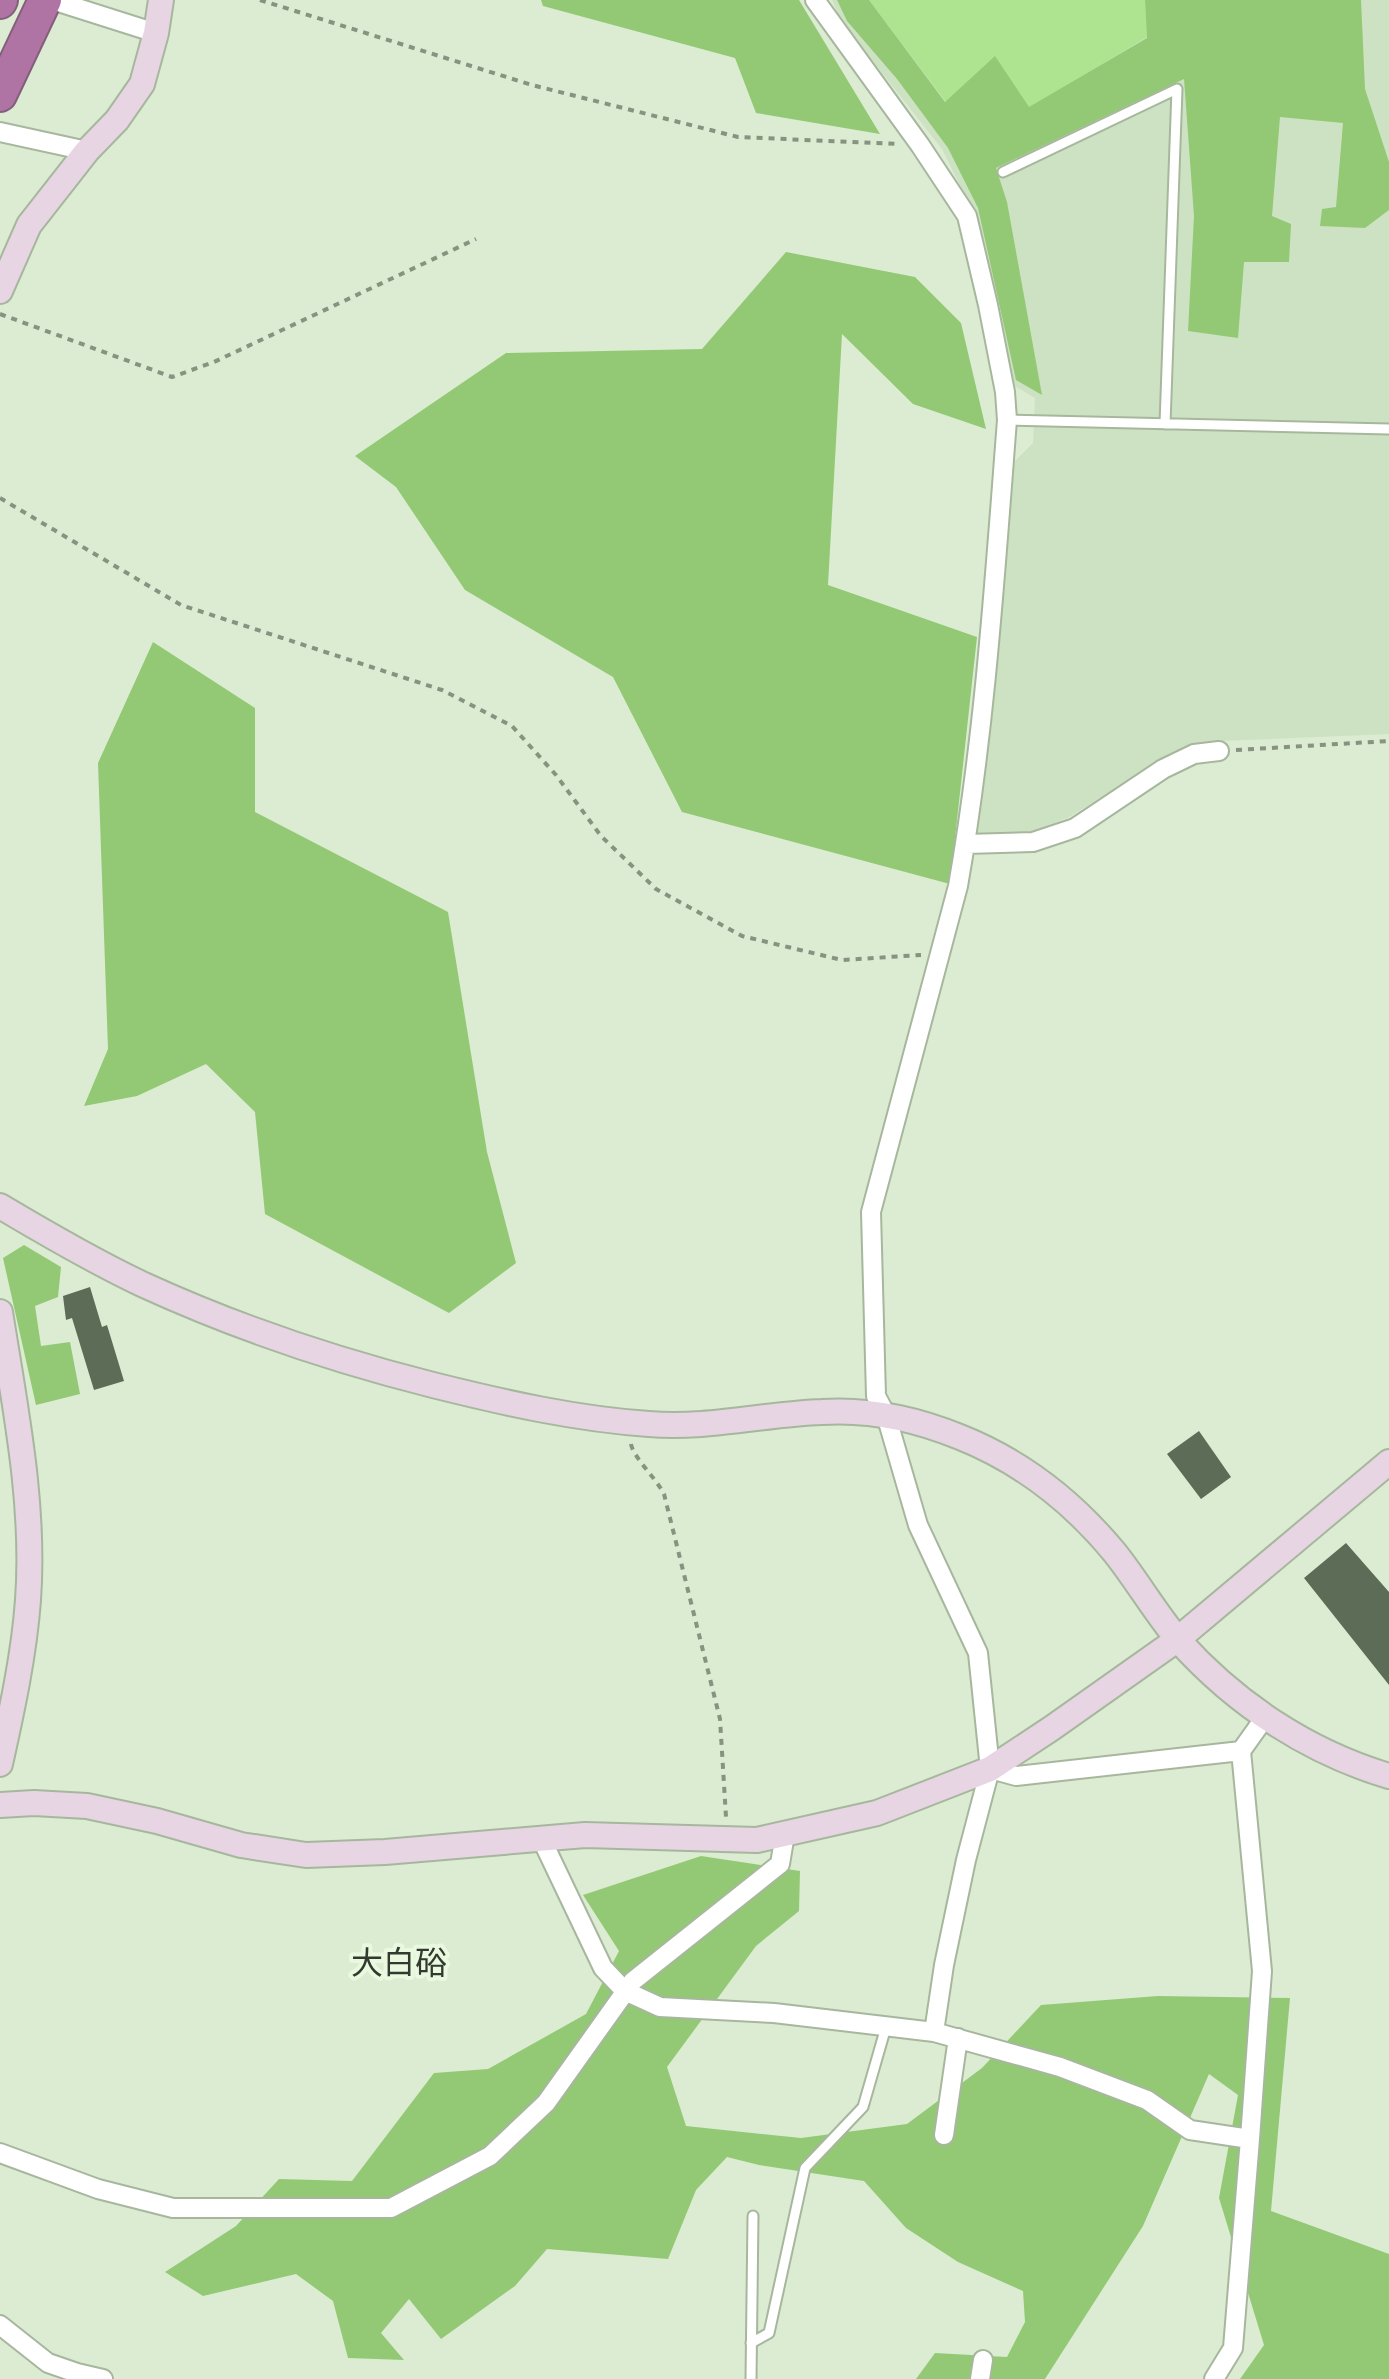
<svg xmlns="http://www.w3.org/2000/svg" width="1389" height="2379" viewBox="0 0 1389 2379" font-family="'Golos Text','Noto Sans JP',sans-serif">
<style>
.built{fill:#cde2c2}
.green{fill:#aee490}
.forest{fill:#93c974}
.building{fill:#5d6c56}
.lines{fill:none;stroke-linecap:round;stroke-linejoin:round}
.lane-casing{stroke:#a7b79e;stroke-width:13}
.street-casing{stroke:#a7b79e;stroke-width:22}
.secondary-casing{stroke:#a7b79e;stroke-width:28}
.highway-casing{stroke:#845f7b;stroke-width:36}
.path{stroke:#879280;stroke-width:4;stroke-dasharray:6 6;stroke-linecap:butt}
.lane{stroke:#fff;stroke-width:9}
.street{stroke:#fff;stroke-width:18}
.secondary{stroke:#e7d5e4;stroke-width:24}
.highway{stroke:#b074a4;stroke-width:32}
.labels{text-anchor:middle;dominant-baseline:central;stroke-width:8;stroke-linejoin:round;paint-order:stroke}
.quarter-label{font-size:32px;fill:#33392f;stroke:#e8f9df}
</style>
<rect width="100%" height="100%" fill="#dbecd2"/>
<!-- built -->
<path class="built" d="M832,0h557v734l-168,7 -46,11 -106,65 -31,13 -55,7 -8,-6 22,-158 17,-211 19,-19 2,-45 -27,-16 -38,-176 -28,-57 -101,-128z"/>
<!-- green -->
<path class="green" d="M869,0h276l2,37 -118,71 -83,-6z"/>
<!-- forest -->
<path class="forest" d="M541,0h258l81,134 -124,-21 -21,-55 -192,-52z
M837,0h32l76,102 50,-46 34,51 118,-69 -2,-38h216l4,89 24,73v48l-24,18 -45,-2 2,-17 14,-2 7,-84 -63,-6 -8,99 19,8 -2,38h-45l-6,76 -50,-7 6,-115 -10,-137 -188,89 11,34 35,193 -26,-15 -38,-172 -30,-60 -51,-69 -50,-58z
M786,252l129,25 46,46 25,106 -73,-25 -71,-70 -14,251 149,52 -27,247 -268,-72 -69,-135 -148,-87 -69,-103 -41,-31 151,-103 196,-4z
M153,642l102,66v104l193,100 39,240 29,111 -67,50 -184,-99 -10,-102 -49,-48 -69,32 -53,10 24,-57 -10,-286z
M24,1245l37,22 -3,30 -23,9 6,40 29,-4 10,52 -44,11 -33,-147z
M701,1856l99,15 -1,40 -43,35 -89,121 19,59 115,12 106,-14 75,-56 59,-63 117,-9 132,2 -19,213 118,43v125h-149l24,-34 -45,-147 19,-103 -29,-21 -66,152 -98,153h-129l19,-26 72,4 18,-35 -2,-31 -65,-29 -52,-34 -42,-47 -105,-16 -32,-8 -31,33 -28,69 -121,-10 -32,37 -74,53 -32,-40 -28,34 23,27 -56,-2 -15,-57 -37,-27 -93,22 -38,-24 71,-46 43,-47 73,2 82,-108 54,-4 98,-55 33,-63 -36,-56z"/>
<!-- building -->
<path class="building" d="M90,1287l12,40 5,-2 17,56 -30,9 -22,-72 -6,2 -3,-24z
M1199,1431l32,46 -30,22 -34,-45z
M1346,1543l43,49v93l-85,-107z"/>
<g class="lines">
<!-- lane casing -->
<g class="lane-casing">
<path id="lane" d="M1003,172l174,-83 -12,335
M1007,420l382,9
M751,2343l18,-10 36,-165 58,-61 23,-80
M751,2379l2,-163"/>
</g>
<!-- street casing -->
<g class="street-casing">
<path id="street" d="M52,0l104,33
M815,0l105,145 47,71 21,89 17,87 2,28c-12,155 -22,312 -49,466l-87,326 5,184 10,19 32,110 60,128 12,116 -24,91 -22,105 -10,67
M0,132l87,19
M966,844l67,-2 42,-14 88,-59 31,-15 25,-3
M990,1769l26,7 225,-25
M541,1838l62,130 22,23 35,16 114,6 160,19 126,35 87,33 43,30 60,9 12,-168 -21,-220 25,-35
M944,2135l14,-97
M0,2153l98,36 75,19h218l99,-52 56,-53 87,-122 147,-117 5,-30
M0,2325l48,38 29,10 26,6
M980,2379l3,-19
M1214,2379l19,-31 17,-209"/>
</g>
<!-- secondary casing -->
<g class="secondary-casing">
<path id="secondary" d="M0,291l29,-66 58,-74 30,-31 25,-36 14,-51 5,-33
M0,1206c47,28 95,56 144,79 94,43 190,75 289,100 72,18 143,34 216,39 58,5 115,-10 173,-12 46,-3 94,7 138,25 60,24 113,65 155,116 23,29 41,61 65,89 56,62 128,110 209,134
M0,1312c15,95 35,192 28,288 -4,55 -16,110 -28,164
M0,1805l34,-2 53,3 70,15 84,24 65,10 79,-3 200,-17 172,5 120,-27 113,-44 62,-41 126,-89 211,-177"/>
</g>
<!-- highway casing -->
<g class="highway-casing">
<path id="highway" d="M0,2l1,-2
M0,95l45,-95"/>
</g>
<!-- path -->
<path class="path" d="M260,0l272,85 206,52 160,7
M0,314l172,63 42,-15 262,-123
M0,498l181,107 261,85 70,36 44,49 45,61 55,53 86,47 100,24 79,-5
M1236,750l153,-9
M631,1444c2,13 25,34 33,50l56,225 6,98"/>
<!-- lane -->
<use href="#lane" class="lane"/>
<!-- street -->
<use href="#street" class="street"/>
<!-- secondary -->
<use href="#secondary" class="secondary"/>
<!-- highway -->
<use href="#highway" class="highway"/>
</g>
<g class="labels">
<!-- quarter labels -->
<g class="quarter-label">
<text x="399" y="1962">大白硲</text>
</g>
</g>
</svg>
